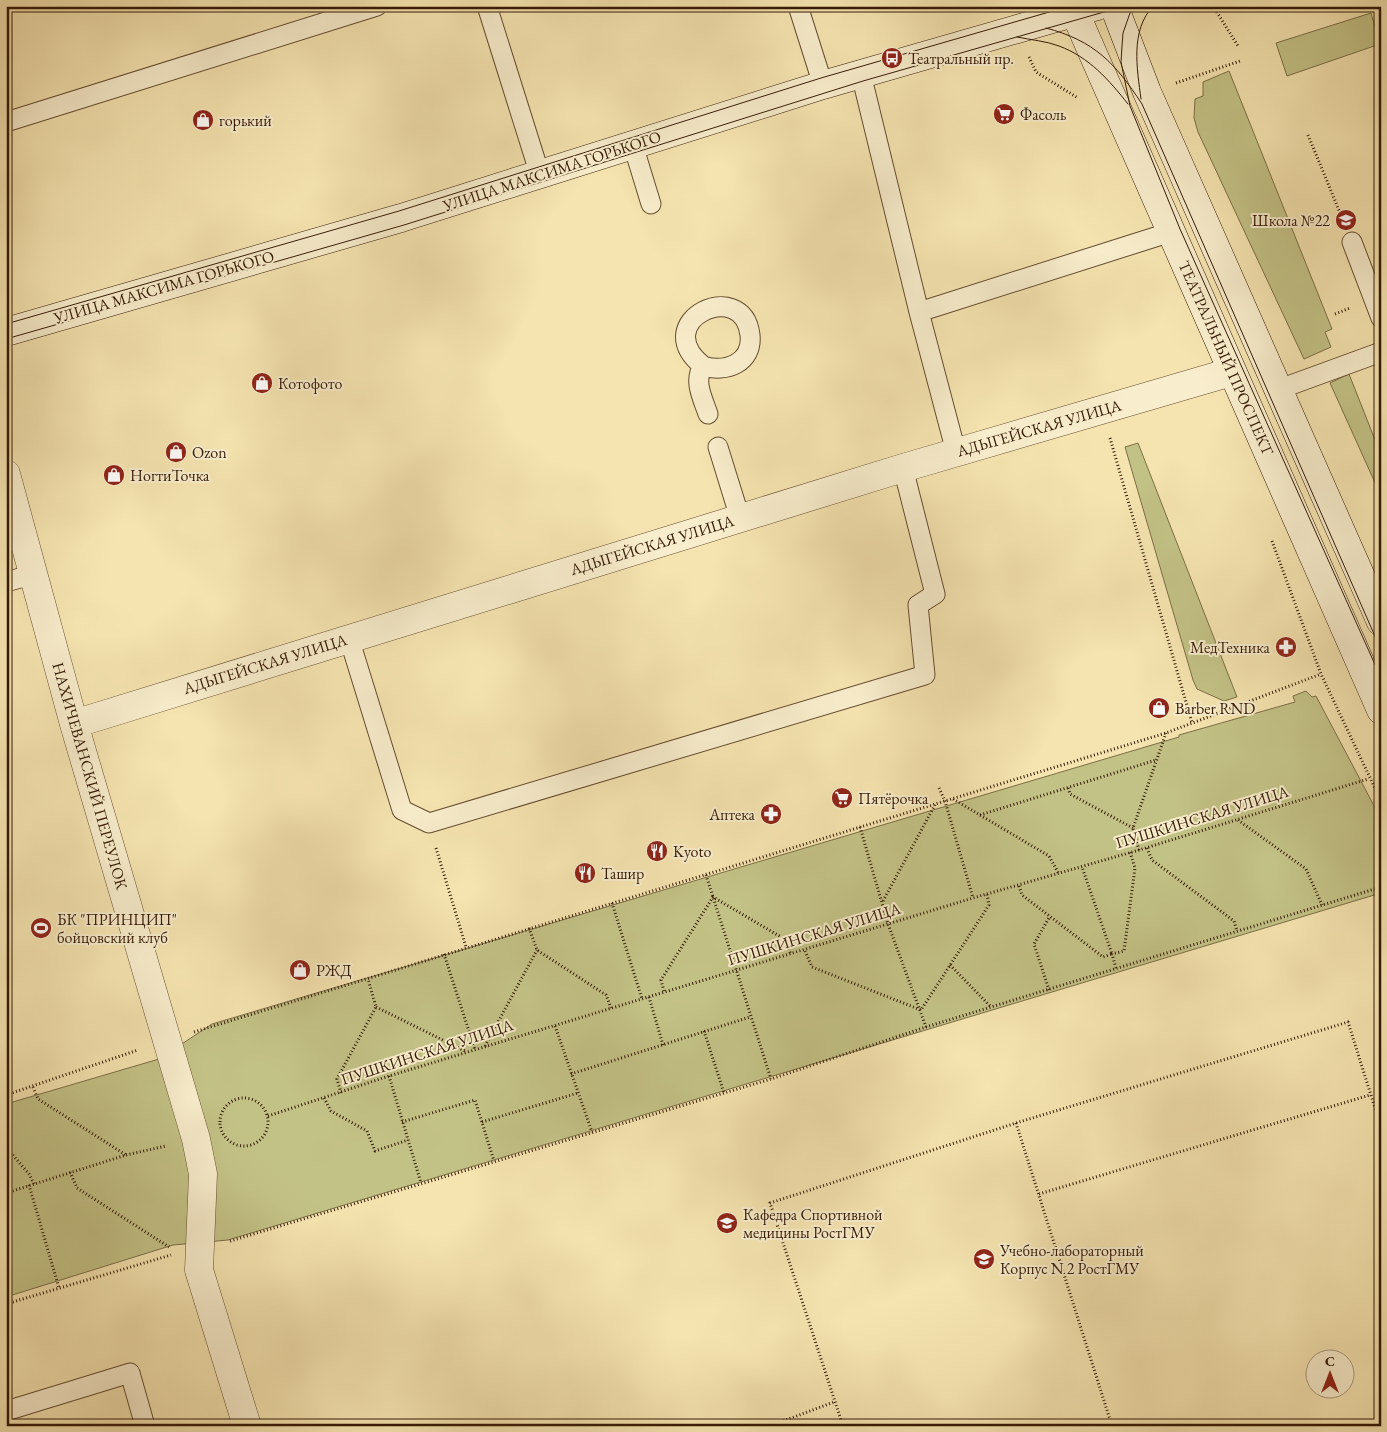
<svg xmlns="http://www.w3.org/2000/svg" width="1387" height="1432" viewBox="0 0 1387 1432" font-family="'EB Garamond',serif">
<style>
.green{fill:#c3c286;stroke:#7c6e46}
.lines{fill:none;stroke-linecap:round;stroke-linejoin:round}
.service-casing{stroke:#654c30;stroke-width:21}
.minor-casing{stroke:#654c30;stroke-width:29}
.secondary-casing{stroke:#351a06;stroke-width:29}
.path{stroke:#351a06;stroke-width:3;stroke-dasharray:1 2.5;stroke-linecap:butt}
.service{stroke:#f8edcc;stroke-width:19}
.minor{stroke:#f8edcc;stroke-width:28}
.secondary{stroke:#f8edcc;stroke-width:28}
.tram{stroke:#351a06;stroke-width:1}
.labels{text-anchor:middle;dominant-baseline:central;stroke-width:4;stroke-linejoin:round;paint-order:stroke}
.poi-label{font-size:16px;fill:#351a06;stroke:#f8edcc;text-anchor:start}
.street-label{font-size:16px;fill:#351a06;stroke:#f8edcc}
</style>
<rect width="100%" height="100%" fill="#f5e4b0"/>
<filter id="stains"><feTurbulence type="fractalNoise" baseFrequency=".004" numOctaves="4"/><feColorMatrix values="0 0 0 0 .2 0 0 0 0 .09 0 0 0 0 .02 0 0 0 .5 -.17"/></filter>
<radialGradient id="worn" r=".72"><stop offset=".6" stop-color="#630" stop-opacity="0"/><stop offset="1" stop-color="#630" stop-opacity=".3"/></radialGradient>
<!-- green -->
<path class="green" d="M1371,13l9,31 -93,32 -11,-33z
M1229,71l103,258 -7,3 6,15 -27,12 -106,-227 -4,-14 1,-19 8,-3v-14z
M1349,374l32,81v41l-51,-113z
M1138,443l99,254 -13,4 -27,-12 -4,-9 -68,-233z
M1306,691l6,6 4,-1 65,123v74l-1153,347 -55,5 -167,52v-193l153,-45 53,-35 967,-287v-2l116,-33 -2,-6z"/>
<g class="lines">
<!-- service casing -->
<g class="service-casing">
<path id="service" d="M487,6l53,169
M798,6l25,79
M861,74l58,238
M6,122l371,-116
M633,145l18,59
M1352,242l29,76
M703,366c-56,-45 40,-90 47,-31 3,28 -24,38 -47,31 -10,15 0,33 5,48
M1277,390l104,-38
M718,447l22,71
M956,452l-37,-140 252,-80
M6,582l28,-8
M349,638l53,172 27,13 496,-148 -7,-70 17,-11 -32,-126
M6,1411l124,-38 15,53"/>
</g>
<!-- minor casing -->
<g class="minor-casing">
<path id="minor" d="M6,474l68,250 122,415 7,35 -4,96 48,156
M74,724l829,-256 328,-96"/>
</g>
<!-- secondary casing -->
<g class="secondary-casing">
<path id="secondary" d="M1072,6l309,704
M1114,6l33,86 234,530
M6,332l395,-114 422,-133 274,-79"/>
</g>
<!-- path -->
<path class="path" d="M1213,6l25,40
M1029,57l7,15 42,26
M1176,83l64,-22
M1308,135l35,85
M1335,314l15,-6
M1110,438l82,285
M1272,541l49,133 60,127
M939,788l6,13 28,97
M1068,788l2,6 63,34
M953,799l96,57 10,18
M980,815l176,-55
M1238,820l68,49 16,36
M860,827l28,97 38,103
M436,848l30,99
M1147,848l5,12 82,61 3,10
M1139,850l-6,-22 33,-95
M706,875l65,204
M1019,886l3,9 81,62 9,-3 -30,-87
M883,901l53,-98
M612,903l30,96
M529,928l8,22 69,45 5,13
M805,951l7,16 109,43 68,-105 -2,-11
M444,954l31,96
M950,965l41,42
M1116,968l-4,-14 12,-3 11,-83 -5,-16
M1049,990l-15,-46 16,-28
M664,991l-3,-11 52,-83 73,43 5,15
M649,997l14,48
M376,1007l91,45
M555,1026l37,106
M704,1031l20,62
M194,1032l972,-299 155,-59
M485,1046l52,-96
M571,1074l179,-57
M389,1076l32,107
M33,1087l5,12 88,56
M341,1093l-4,-14 39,-72 -8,-28
M6,1095l132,-45
M220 1122a24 24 0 1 1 48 0a24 24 0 1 1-48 0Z
M324,1098l7,13 36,20 8,20 33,-11
M268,1116l121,-40 584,-178 166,-48 229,-71
M402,1122l73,-22 19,61
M482,1122l96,-29
M1016,1123l96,303
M6,1147l23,27 5,10
M70,1172l7,16 92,59
M29,1185l30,103
M6,1193l120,-38 40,-9
M1039,1194l331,-99
M230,1241l541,-162 155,-52 455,-140
M6,1304l165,-49
M770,1426l64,-24
M843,1426l-73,-223 246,-80 332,-101 33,105"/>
<!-- service -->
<use href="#service" class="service"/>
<!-- minor -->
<use href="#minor" class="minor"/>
<!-- secondary -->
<use href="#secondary" class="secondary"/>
<!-- tram -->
<path class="tram" d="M1136,6l-6,7 -7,20 -1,13 -1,16 9,44 50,123 201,449
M1046,28c49,13 69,35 96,76l239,546
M1017,37c14,3 29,4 42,9 30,11 50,34 69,58
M1141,99c-4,-31 -11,-68 12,-93
M6,324l393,-113 422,-133 249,-72
M6,339l398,-114 459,-144 262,-75"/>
</g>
<!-- icons -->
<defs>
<g id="bus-disc" transform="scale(1.125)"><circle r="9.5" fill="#8f2418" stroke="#f8edcc"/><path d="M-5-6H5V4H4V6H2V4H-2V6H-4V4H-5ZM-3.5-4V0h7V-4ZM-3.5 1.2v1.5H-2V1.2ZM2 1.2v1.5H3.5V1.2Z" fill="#fff"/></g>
<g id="supermarket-disc" transform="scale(1.125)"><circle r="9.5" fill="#8f2418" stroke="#f8edcc"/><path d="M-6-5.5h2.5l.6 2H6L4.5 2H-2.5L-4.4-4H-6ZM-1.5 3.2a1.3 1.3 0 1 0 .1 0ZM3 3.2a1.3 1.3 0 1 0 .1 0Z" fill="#fff"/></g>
<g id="shop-disc" transform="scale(1.125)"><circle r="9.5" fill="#8f2418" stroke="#f8edcc"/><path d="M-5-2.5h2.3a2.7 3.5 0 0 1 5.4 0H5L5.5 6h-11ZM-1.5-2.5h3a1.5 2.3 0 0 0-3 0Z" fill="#fff"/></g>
<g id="school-disc" transform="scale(1.125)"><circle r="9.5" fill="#8f2418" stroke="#f8edcc"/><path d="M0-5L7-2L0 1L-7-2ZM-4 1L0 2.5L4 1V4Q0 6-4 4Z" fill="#fff"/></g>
<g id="pharmacy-disc" transform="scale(1.125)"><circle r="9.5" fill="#8f2418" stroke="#f8edcc"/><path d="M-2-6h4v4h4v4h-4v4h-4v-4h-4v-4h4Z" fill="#fff"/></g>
<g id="restaurant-disc" transform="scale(1.125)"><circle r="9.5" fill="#8f2418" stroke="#f8edcc"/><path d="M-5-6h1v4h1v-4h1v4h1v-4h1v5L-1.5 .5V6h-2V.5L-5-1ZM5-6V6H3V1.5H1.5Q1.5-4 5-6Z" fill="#fff"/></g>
<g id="stadium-disc" transform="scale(1.125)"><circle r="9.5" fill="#8f2418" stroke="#f8edcc"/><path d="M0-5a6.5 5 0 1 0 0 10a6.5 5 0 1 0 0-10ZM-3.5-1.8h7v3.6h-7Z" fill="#fff"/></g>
<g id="university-disc" transform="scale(1.125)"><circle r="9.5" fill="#8f2418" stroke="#f8edcc"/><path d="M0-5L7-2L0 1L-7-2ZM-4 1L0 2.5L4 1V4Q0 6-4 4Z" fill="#fff"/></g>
</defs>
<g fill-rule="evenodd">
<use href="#bus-disc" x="892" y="58"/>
<use href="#supermarket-disc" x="1004" y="114"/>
<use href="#shop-disc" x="203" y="120"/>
<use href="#school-disc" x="1346" y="220"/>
<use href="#shop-disc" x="262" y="383"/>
<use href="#shop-disc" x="176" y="452"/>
<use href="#shop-disc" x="114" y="475"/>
<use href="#pharmacy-disc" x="1286" y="647"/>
<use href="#shop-disc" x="1159" y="708"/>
<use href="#supermarket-disc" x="842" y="798"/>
<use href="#pharmacy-disc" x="771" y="814"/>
<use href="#restaurant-disc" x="657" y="851"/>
<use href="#restaurant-disc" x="585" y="873"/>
<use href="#stadium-disc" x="41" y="928"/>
<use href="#shop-disc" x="300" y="970"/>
<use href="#university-disc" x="727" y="1223"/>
<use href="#university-disc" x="984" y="1259"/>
</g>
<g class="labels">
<!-- poi labels -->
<g class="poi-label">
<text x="908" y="58">Театральный пр.</text>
<text x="1020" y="114">Фасоль</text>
<text x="219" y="120">горький</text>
<text x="1330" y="220" text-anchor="end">Школа №22</text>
<text x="278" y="383">Котофото</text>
<text x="192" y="452">Ozon</text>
<text x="130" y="475">НогтиТочка</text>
<text x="1270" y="647" text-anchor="end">МедТехника</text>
<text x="1175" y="708">Barber RND</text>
<text x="858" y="798">Пятёрочка</text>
<text x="755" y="814" text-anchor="end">Аптека</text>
<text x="673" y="851">Kyoto</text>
<text x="601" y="873">Ташир</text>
<text x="57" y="919">БК "ПРИНЦИП"<tspan x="57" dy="18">бойцовский клуб</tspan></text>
<text x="316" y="970">РЖД</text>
<text x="743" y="1214">Кафедра Спортивной<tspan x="743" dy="18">медицины РостГМУ</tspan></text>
<text x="1000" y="1250">Учебно-лабораторный<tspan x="1000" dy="18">Корпус N 2 РостГМУ</tspan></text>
</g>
<!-- street labels -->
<g class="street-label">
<text transform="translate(552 171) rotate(-18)">УЛИЦА МАКСИМА ГОРЬКОГО</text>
<text transform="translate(164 287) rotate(-16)">УЛИЦА МАКСИМА ГОРЬКОГО</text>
<text transform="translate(1226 358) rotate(66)">ТЕАТРАЛЬНЫЙ ПРОСПЕКТ</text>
<text transform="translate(1039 428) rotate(-16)">АДЫГЕЙСКАЯ УЛИЦА</text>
<text transform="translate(652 545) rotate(-17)">АДЫГЕЙСКАЯ УЛИЦА</text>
<text transform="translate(265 664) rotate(-17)">АДЫГЕЙСКАЯ УЛИЦА</text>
<text transform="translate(90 776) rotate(74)">НАХИЧЕВАНСКИЙ ПЕРЕУЛОК</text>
<text transform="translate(1202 817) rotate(-17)">ПУШКИНСКАЯ УЛИЦА</text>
<text transform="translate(814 934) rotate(-17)">ПУШКИНСКАЯ УЛИЦА</text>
<text transform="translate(427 1052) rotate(-18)">ПУШКИНСКАЯ УЛИЦА</text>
</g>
</g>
<!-- margin -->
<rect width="1387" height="1432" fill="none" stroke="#f5e4b0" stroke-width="25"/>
<rect x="8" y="8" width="1372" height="1417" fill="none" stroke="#351a06" stroke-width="2.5"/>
<rect x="12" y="12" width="1362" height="1407" fill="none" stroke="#351a06"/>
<!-- north arrow -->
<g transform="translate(1330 1374)"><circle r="24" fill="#f8edcc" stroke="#aa997d"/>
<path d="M0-4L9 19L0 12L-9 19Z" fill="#8f2418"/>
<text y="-8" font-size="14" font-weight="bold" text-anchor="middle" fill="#351a06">С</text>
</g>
<rect width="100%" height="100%" filter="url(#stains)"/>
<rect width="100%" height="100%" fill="url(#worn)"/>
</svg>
